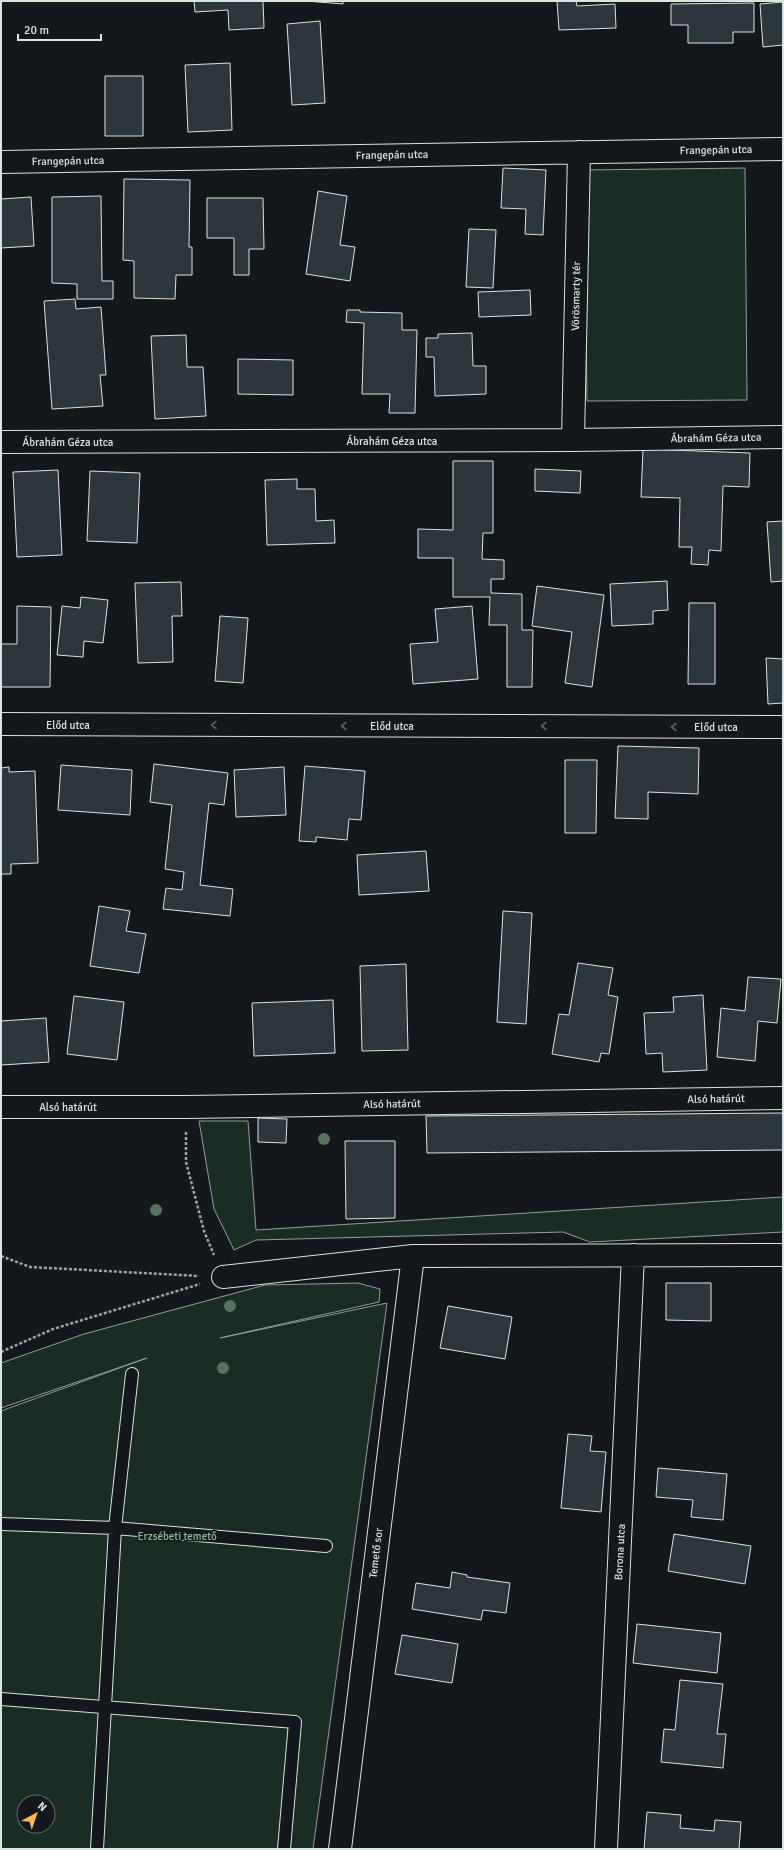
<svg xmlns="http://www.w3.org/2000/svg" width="784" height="1850" viewBox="0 0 784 1850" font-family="Signika,sans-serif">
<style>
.green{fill:#1a2d24;stroke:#939e99;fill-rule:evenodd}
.building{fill:#2c363c;stroke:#d8e6dc}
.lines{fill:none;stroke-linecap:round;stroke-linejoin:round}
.lane-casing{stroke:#d8e6dc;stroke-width:14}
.street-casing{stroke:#d8e6dc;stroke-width:24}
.secondary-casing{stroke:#d8e6dc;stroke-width:24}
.path{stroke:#9da8a2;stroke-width:2.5;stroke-dasharray:3 2;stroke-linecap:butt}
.lane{stroke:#14181c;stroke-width:12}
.street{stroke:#14181c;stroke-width:22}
.secondary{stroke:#14181c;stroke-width:22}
.tree{fill:#55745f}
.oneway{stroke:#59605f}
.labels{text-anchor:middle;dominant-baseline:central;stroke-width:3;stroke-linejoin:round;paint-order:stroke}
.street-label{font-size:11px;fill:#d8e6dc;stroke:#14181c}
.park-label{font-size:11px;fill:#8ac095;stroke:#14181c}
</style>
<rect width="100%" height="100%" fill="#14181c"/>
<!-- green -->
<path class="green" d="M745,168l2,232 -160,1 -3,-231z
M199,1121h49l8,109 527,-33v35l-193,10 -27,-10 -307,8 -22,10 -20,-41z
M358,1283l22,6 -1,13 -159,36 167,-35 -74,546h-312v-438l146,-53 -146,50v-45l83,-29 181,-49zM24,1802h24v24h-24z"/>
<!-- building -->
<path class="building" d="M194,1h69l1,27 -35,2 -1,-20 -33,2z
M306,1h37v3z
M557,1h19l1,5 38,-2 1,24 -57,2z
M783,2v43l-20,2 -3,-43z
M754,3v29h-21v11h-45v-18h-17v-21z
M320,21l5,82 -33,2 -5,-81z
M230,63l2,67 -44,2 -3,-67z
M105,76h38v60h-38z
M503,168l43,2 -3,65 -18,-1 1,-25 -25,-1z
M124,179l66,1 -1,67h3v28h-16l-1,24 -41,-1v-37l-11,-1z
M318,191l29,5 -7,49 15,2 -5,34 -44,-7z
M101,196l1,85h11v18h-36v-15l-25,-1v-86z
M31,197l3,49 -33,2v-49z
M207,198h56l1,51h-15v26h-15v-37h-27z
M469,229l27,1 -3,58 -27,-1z
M530,290l1,25 -52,2 -1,-25z
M75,299l1,10 25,-2 5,68h-6l3,31 -51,3 -8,-108z
M347,310h13v2l42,1v17h15l-2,83h-26l1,-19h-28l2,-71 -18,-1z
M472,333l1,33h13v28l-51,2 -1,-39h-8v-19h12v-4z
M186,335l1,32h16l3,49 -51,3 -4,-83z
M238,359l55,1v35l-55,-1z
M643,449l107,4 -1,34 -26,-1 -2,65 -12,-1 -1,15 -17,-1 1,-17h-13l1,-49 -39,-1z
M453,461h40v72h-10l-1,26 22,1v19h-13v14l31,1v36h11l-1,57h-25v-62h-18l1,-28h-37v-39h-35v-29l35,1z
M535,469l46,2 -1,22 -45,-2z
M58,470l4,85 -45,2 -4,-85z
M90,471l50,2 -3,70 -50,-2z
M297,479v10h18l1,32 18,-1 1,23 -68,2 -2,-65z
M783,521v60l-12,1 -4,-60z
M667,581l1,29 -15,1v13l-41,2 -2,-42z
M181,582l1,34h-10l1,46 -35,1 -3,-80z
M537,586l67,9 -12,92 -27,-4 7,-51 -40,-6z
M81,597l27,3 -5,43 -19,-2 -1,16 -26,-2 5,-49 18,2z
M689,603h26v81h-27z
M17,606l34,1 -1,80h-49v-43h16z
M472,606l6,73 -65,5 -3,-40 28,-2 -3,-33z
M220,616l28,2 -5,65 -28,-2z
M766,658l17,1v44l-15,1z
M618,746l81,2 -1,46 -50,-2v27l-33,-1z
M565,760h32l-1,73h-31z
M154,764l74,9 -4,32 -15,-2 -9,82 33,4 -3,27 -67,-7 3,-21 16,2 2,-18 -19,-3 7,-64 -22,-3z
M61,765l71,5 -2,45 -72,-5z
M305,766l60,5 -4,49 -12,-1 -2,21 -31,-3v5l-17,-1z
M9,767v5l26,-1 3,92 -27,1v10h-10v-106z
M284,767l2,48 -50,2 -2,-47z
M426,851l3,40 -70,4 -2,-40z
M99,906l31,5 -4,20 20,3 -7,39 -49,-7z
M503,911l29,2 -6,111 -29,-2z
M578,963l35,5 -5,27 10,2 -9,57 -8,-1 -2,9 -47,-8 7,-40 10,1z
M406,964l2,86 -46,1 -2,-85z
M748,977l33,2 -4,44 -19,-2 -3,40 -38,-4 4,-49 24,3z
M703,995l4,75 -44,2 -1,-19 -16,1 -2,-41 30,-1 -1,-15z
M74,996l50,6 -7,58 -50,-6z
M333,1000l2,53 -81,3 -2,-53z
M46,1018l3,44 -48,3v-44z
M783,1113v37l-356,3 -1,-37z
M258,1118l29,1 -1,24 -28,-1z
M345,1141h50v77l-49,1z
M666,1283h45v38l-45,-1z
M448,1306l64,11 -7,42 -65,-11z
M568,1434l24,2 -2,15 16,1 -5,60 -40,-4z
M658,1468l69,6 -4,46 -32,-3 2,-17 -37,-3z
M674,1534l77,12 -6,38 -77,-13z
M452,1572l15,3v2l43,6 -4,30 -23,-3 -2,10 -69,-11 4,-26 34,5z
M637,1624l84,9 -4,40 -84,-10z
M402,1635l56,9 -6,39 -57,-9z
M680,1680l43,4 -6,50h9l-3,34 -62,-6 3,-33 11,1z
M647,1812l34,3 -1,13 34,3 1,-11 26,2 -2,27h-95z"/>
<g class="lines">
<!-- lane casing -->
<g class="lane-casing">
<path id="lane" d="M1,1524l114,4 211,18
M1,1699l294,23 -11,127
M97,1849l18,-321 17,-154"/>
</g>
<!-- street casing -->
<g class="street-casing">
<path id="street" d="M1,162l782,-13
M573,440l6,-288
M1,442l572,-2 210,-3
M1,724l782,3
M223,1277l190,-21 370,-1
M340,1849l73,-593
M606,1849l27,-594"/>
</g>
<!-- secondary casing -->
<g class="secondary-casing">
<path id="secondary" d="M1,1107h185l597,-9"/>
</g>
<!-- path -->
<path class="path" d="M186,1132v30l18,69 10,24
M1,1256l29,11 169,9
M1,1352l52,-23 147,-45"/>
<!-- lane -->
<use href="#lane" class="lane"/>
<!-- street -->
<use href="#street" class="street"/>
<!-- secondary -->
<use href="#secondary" class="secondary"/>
</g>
<!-- trees -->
<g class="tree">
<circle cx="324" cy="1139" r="6"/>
<circle cx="156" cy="1210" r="6"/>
<circle cx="230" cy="1306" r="6"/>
<circle cx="223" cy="1368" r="6"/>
</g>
<!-- one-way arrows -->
<defs><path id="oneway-chevron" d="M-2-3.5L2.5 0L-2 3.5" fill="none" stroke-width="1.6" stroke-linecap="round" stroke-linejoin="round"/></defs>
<g class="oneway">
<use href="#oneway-chevron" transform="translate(214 725) rotate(-180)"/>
<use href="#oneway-chevron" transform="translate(344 726) rotate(-180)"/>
<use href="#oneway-chevron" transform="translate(544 726) rotate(-180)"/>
<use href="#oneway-chevron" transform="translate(674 727) rotate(-180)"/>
</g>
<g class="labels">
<!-- street labels -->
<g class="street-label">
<text transform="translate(716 150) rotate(-1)">Frangepán utca</text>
<text transform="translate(392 155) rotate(-1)">Frangepán utca</text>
<text transform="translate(68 161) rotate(-1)">Frangepán utca</text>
<text transform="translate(576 296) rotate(-89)">Vörösmarty tér</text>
<text transform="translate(716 438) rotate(-1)">Ábrahám Géza utca</text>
<text x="392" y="441">Ábrahám Géza utca</text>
<text x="68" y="442">Ábrahám Géza utca</text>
<text x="68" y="725">Előd utca</text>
<text x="392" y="726">Előd utca</text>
<text x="716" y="727">Előd utca</text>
<text transform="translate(716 1099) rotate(-1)">Alsó határút</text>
<text transform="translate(392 1104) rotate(-1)">Alsó határút</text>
<text x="68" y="1107">Alsó határút</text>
<text transform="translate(620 1552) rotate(-87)">Borona utca</text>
<text transform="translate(376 1553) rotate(-83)">Temető sor</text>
</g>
<!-- park labels -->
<g class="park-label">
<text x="177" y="1536">Erzsébeti temető</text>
</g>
</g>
<!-- border -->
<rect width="784" height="1850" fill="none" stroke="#d8e6dc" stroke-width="4"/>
<!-- north arrow -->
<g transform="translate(36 1814) rotate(40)"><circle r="19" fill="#14181c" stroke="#626a69"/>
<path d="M0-3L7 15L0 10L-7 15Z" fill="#ffb74d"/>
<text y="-6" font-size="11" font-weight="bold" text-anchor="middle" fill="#d8e6dc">N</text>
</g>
<!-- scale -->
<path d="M18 34v6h83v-6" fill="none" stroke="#d8e6dc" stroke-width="2"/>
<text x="24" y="34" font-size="12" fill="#d8e6dc" stroke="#14181c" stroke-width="3" paint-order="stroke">20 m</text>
</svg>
